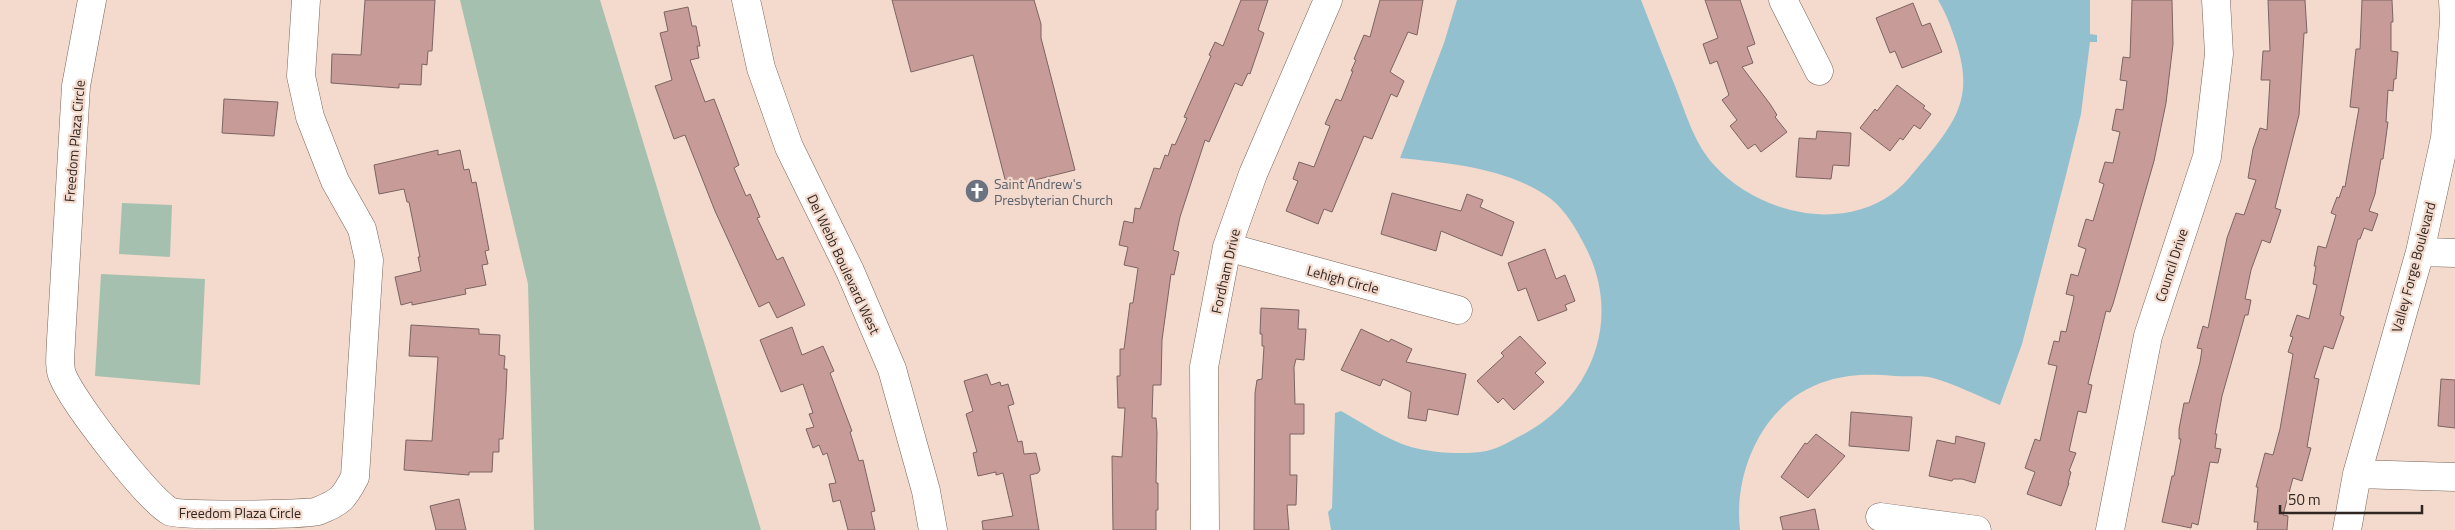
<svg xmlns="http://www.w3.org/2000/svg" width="2455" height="530" viewBox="0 0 2455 530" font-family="'Titillium Web',sans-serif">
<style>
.green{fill:#a6c0b0}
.water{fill:#93c0cf}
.building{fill:#c69b98;stroke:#7d6462}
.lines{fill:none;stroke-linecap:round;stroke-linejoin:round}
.minor-casing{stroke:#7a6459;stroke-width:29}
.minor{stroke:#fff;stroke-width:28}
.labels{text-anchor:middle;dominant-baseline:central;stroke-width:4.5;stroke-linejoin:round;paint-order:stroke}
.street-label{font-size:14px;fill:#2f2521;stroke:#f3dacd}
.worship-label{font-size:14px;fill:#5b616d;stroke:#f3dacd;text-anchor:start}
</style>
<rect width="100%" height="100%" fill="#f3dacd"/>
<!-- green -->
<path class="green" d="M460,0h140l161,530h-227l-6,-246z
M122,203l50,2 -2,52 -51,-3z
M101,274l104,5 -5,106 -105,-9z"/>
<!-- water -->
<path class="water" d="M1457,0h184c12,31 24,61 36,91 10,26 18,53 37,74 43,47 123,68 178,29 14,-10 23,-24 34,-36 33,-40 47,-64 30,-116 -5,-15 -10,-29 -18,-42h152v34l7,1v7h-7l-9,72 -15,61 -44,169 -22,61c-22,-9 -45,-21 -67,-27 -12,-3 -26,-1 -38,-2 -24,-2 -45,-2 -68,5 -62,18 -94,89 -87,149h-409l-3,-18 4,-4 3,-95 6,-2c22,12 46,29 70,36 20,6 56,8 75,4 14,-3 26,-11 38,-17 69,-38 98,-115 62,-186 -9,-18 -20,-37 -35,-49 -41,-31 -103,-36 -151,-41l44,-115z"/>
<!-- building -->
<path class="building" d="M365,0h70l-3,51h-4l-1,14 -5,-1 -1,21 -22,-1v4l-68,-5 1,-29 29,1z
M892,0h142l7,24v14l34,132 -68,17 -34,-132 -62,17z
M1241,0h27l-10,30 6,3 -14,41 -2,-1 -6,13 -7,-3 -26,59 -4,-2 -25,77 -7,33 6,2 -5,23 -3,-1 -9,66 -1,45h-8l-1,33h4l1,15 -1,50h2v27h-2v20h-43l-1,-74 10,1 3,-49h-7l-1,-32h3v-27h4l6,-46h3l5,-35 -14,-3 4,-18 -9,-2 5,-24 9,2 2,-15 5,1 14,-41 6,1 5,-14 3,1 4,-12 3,1 12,-27 -3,-1 27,-61 -2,-1 6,-13 8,4z
M1380,0h43l-6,35 -9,-3 -18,40 14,9 -7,16 -6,-3 -19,45 -8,-3 -32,76 -8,-3 -6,15 -32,-13 12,-30 -5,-2 6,-17 15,5 16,-41 -5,-2 11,-25 5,2 12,-30h-2l5,-11 -2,-1 10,-24 6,2z
M1705,0h35l15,44 -8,3 6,16 -11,4 28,37 7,11 -2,2 12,15 -26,20 -6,-8 -7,5 -18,-23 7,-6 -15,-20 7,-5 -12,-34 -7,3 -7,-20 15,-6z
M2132,0h40l1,44 -7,59 -12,58 -41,143 -3,8 -4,-1 -18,73 4,1 -6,28 -8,-2 -9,40 7,2 -7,18 2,1 -3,11h1l-8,23 -34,-12 8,-22 -10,-4 10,-29 5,2 17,-75 -9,-2 6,-23 5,1 2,-11 5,1 7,-30 1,-6 -8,-2 5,-20 7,2 8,-27 -8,-3 8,-27 7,2 11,-37 -5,-2 6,-20 8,1 7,-31 -8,-2 4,-21 7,1 4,-29 -7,-1 3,-23 7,1z
M2268,0h37l2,33h-3l-5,82 -24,93 6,2 -11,33 -8,-3 -11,30 -6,29 6,1 -3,15h-3l-23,81 -7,38h2l-2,14 6,1 -3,14 -8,-1 -12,63 -6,-2 -1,5 -29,-6 10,-46h2l7,-37h-2v-10l5,-26h5l11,-41 2,-13 -5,-1 6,-22 5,2 19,-90 9,-25 8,2 12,-35 -8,-2 5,-29 7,-21 7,2 3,-50h-9l2,-29h7z
M2362,0h30l1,22h-2v29l7,1 -2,27h-2l-1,12 -5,-1 -2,32h2l-5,37h-2l-6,35 -6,17 9,3 -6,17 -8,-3 -4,11h-2l-18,76 4,2 -11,32 -9,-3 -10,32 5,1 -12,68 4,1 -9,33 -9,-3 -10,37 5,1 -1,14h-30l1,-8h-4l4,-35h-2l9,-34 8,2 7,-26 13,-75 -5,-2 5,-15 -3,-1 7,-21 12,4 8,-34 -4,-1 3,-18h-2l4,-20 8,2 10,-33 -5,-2 6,-16 2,1 4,-12 2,1 14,-79 -9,-1 6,-58h4z
M1913,3l9,23 8,-3 12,29 -40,16 -7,-17 -5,2 -14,-35z
M688,7l4,19h4l4,20h-3l2,12 -9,2 15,42 9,-3 25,66 -5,3 12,28 4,-2 10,23 -3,1 20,42 6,-3 22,48 -28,13 -8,-16 -10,5 -44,-96 -30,-76 -11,4 -19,-53 17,-6 -12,-47 8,-2 -4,-19z
M1897,85l28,21 -2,2 8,6 -11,15 -6,-4 -11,15 -3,-2 -10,13 -30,-23 15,-19 2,2z
M224,99l54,3 -4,34 -52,-3z
M1817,131l34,2 -2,33 -16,-1 -2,14 -35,-2 3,-39 17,1z
M438,150v5l22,-5 4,20 5,-1 3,14 4,-1 13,68 -4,1 3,13 -6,1 4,20 -21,4 1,5 -54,11v-3l-11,3 -6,-28 26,-6 -3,-14h2l-11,-55h-2l-3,-13 -25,5 -5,-29z
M1392,193l69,18 6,-17 16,6 -3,7 34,15 -12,34 -61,-25 -5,20 -55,-17z
M1545,249l11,30 9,-4 10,26 -10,4 2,5 -29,11 -12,-33 -8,3 -10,-28z
M1261,308l38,2 -1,19h8l-2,31 -8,-1 -2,8 1,37h9v30h-14v41h7l-1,30h-9l2,25h-35l1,-137 2,-13 5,-1 2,-33h-2v-12h-2z
M411,325l68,4v5l21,1 -1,20 6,1 -1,13h3l-1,24 -3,46h-4v13h-6l-1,20h-23v3l-65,-5 2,-30 26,1 6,-84 -29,-1z
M792,327l10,28 21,-9 11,25 -4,2 22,58 -2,1 9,29 4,-1 12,51 -4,1 4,18h-27l-8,-30 -7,2 -4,-18 7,-1 -9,-30 -4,2 -4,-10 -6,3 -7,-19 8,-2 -5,-13 4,-1 -10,-29 -22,8 -21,-52z
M1361,329l28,13 2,-3 21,10 -6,13 60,12 -8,41 -30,-6 -2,12 -18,-3 3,-26 -28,-13 -3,7 -39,-16z
M1520,336l26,27 -11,10 9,9 -30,28 -11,-12 -5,5 -21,-22 27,-25 -3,-3z
M987,374l4,11 9,-3 1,4 7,-2 6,20 -6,2 10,36 4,-1 2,13 12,-1 4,17 -2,3 -8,2 9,55h-56l-1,-9 31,-5 -10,-43 -7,2v-3l-18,4 -5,-23 4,-1 -11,-38 7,-3 -9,-30z
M2441,379l14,1v48l-17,-2z
M1851,412l61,5 -3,34 -60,-5z
M1816,434l29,22 -37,42 -27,-21 24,-34 2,1z
M1956,436l29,7 -10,40 -13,-4h-9l-1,2 -23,-5 8,-36 18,4z
M459,499l7,31h-30l-6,-24z
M1815,509l4,21h-36l-3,-13z"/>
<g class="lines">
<!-- minor casing -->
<g class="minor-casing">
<path id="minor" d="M92,0l-16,86 -15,254c0,10 -3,27 2,37 11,26 85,123 108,135 8,4 138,3 147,-1 23,-9 26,-13 37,-34l14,-217 -7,-31 -27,-48 -25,-64 -9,-41 5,-76
M746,0l15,68 28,79 61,124 42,98 34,122 7,39
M1783,0l36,71
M1227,247l231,63
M2420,252l35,1
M2357,474l98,3
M1880,517l97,13
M1205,530l-1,-163 23,-120 26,-73 75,-174
M2110,530l38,-194 59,-179 12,-103 -3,-54
M2347,530l10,-56 63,-222 25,-114 9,-118 -1,-20"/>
</g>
<!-- minor -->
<use href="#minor" class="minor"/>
</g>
<!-- icons -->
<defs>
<g id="church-disc" transform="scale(1.25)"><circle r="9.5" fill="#6b7280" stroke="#f3dacd"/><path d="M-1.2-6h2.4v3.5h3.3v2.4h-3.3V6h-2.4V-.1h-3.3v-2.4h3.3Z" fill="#fff"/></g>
</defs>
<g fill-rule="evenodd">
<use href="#church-disc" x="977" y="191"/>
</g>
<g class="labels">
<!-- street labels -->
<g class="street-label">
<text transform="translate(74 141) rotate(-85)">Freedom Plaza Circle</text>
<text transform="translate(844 264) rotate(65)">Del Webb Boulevard West</text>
<text transform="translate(2171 265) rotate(-72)">Council Drive</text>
<text transform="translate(2413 267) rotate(-75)">Valley Forge Boulevard</text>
<text transform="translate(1225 271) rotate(-77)">Fordham Drive</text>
<text transform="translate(1343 279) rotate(15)">Lehigh Circle</text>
<text x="240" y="512">Freedom Plaza Circle</text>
</g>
<!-- worship labels -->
<g class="worship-label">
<text x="994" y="183">Saint Andrew's<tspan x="994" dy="16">Presbyterian Church</tspan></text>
</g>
</g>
<!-- scale -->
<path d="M2280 505v8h142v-8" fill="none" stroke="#2f2521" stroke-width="2.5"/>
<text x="2288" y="505" font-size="15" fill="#2f2521" stroke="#f3dacd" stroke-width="4" paint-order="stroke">50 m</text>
</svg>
